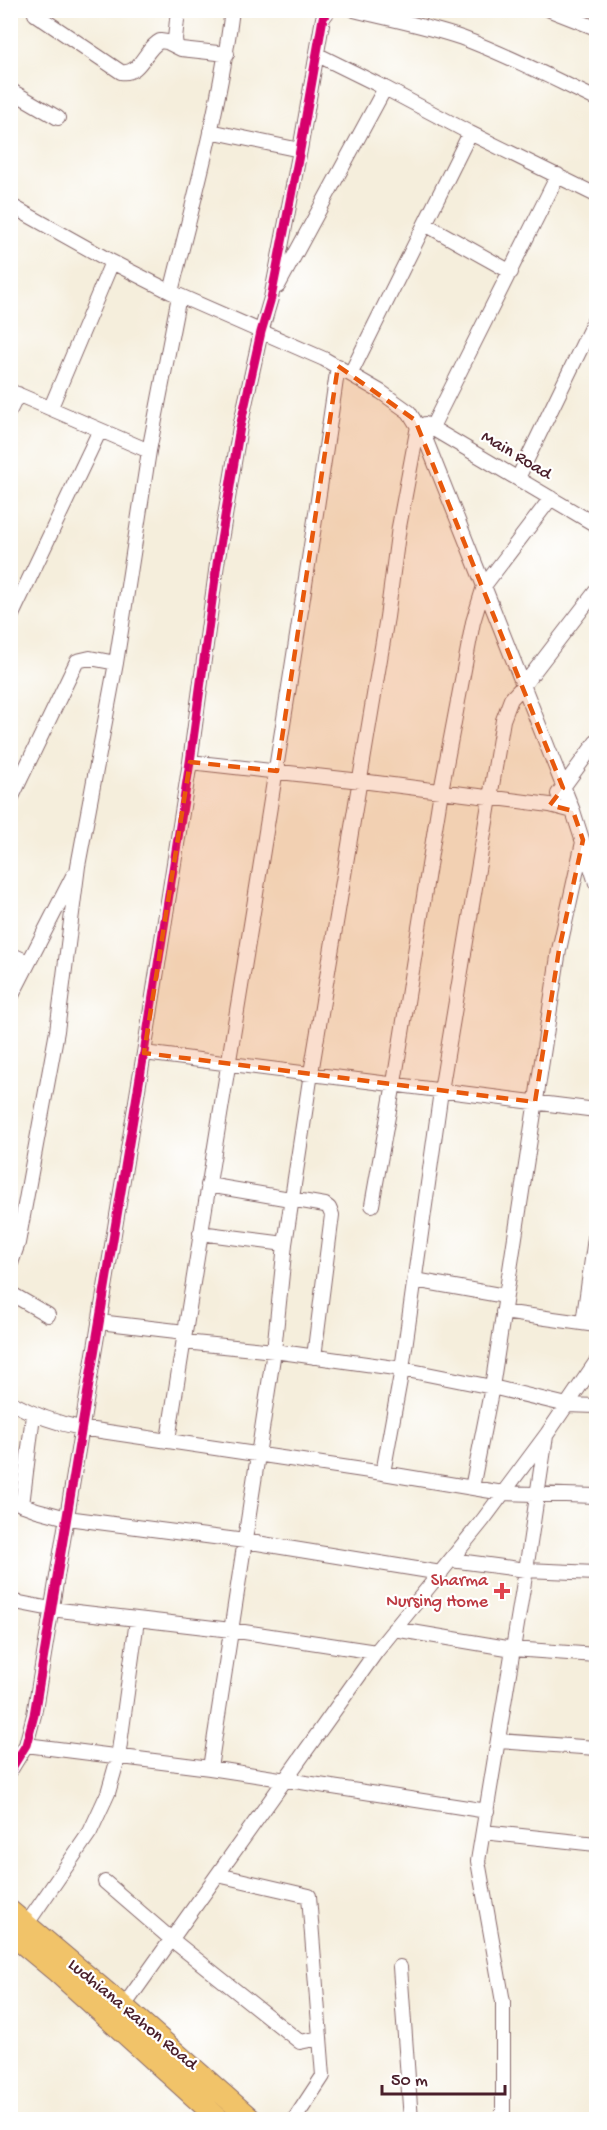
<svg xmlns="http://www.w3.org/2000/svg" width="607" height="2130" viewBox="0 0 607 2130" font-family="'Gochi Hand',sans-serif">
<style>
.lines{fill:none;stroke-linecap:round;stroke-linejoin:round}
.minor-casing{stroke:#866769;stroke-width:16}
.primary-casing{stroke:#866769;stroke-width:23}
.minor{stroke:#fff;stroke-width:14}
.primary{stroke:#f1c369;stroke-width:21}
.cycleway-casing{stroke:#fff;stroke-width:13}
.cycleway{stroke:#d6006c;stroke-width:9}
.marked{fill:#e8590c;fill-opacity:0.2;stroke:#e8590c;stroke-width:4.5;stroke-dasharray:12 8;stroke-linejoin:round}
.health-dot{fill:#e0444e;stroke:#fff;stroke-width:2}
.labels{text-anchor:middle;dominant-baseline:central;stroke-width:4.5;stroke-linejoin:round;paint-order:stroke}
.street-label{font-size:18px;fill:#4a1f2b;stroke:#fff}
.health-label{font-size:18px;fill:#be3a42;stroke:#fff;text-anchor:end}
</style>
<rect width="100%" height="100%" fill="#fff"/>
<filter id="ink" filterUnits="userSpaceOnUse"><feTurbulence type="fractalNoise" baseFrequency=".0167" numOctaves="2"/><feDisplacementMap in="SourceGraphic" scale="12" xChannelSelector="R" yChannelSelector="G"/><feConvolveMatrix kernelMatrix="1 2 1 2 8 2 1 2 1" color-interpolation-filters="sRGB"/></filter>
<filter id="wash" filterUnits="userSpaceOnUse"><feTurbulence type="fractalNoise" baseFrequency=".008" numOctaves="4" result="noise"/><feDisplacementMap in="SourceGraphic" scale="24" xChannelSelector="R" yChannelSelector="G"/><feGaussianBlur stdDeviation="1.35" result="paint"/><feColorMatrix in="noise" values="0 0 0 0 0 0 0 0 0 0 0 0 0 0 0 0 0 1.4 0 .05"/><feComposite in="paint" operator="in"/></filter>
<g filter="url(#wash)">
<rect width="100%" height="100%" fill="#f5eedc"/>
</g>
<g filter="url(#ink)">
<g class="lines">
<!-- minor casing -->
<g class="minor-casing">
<path id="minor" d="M354,10c36,9 73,16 108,28 46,17 90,40 134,61
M550,10l46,18
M35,14l86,58c20,3 23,-23 39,-31l7,1 14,7 46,5
M176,46l-1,-7 3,-29
M318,55l67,33
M10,90l48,28
M210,131l90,19
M10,205l102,57 59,30 153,67 57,33 28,20 16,26 59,148 89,225 23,72
M425,224l86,48
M278,286l107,-198 85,45 126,62
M171,292c23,-93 49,-186 61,-282
M351,373l119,-240
M10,391l139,60
M51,407l61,-145
M10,410l8,-16
M425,424l171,101
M432,427l126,-252
M518,478l78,-161
M10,619l90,-189
M190,762l171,19 189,24 23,6
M558,794l38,-52
M10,801l67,-140 13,-3 26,5
M10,954l18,8
M10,999l63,-123
M144,1053l452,57
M208,1185l117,20 4,3 3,7 -18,142
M372,1205l22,-122 47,-292 32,-169 11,-36 67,-88
M200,1233l85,11 -11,107 -64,417
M285,1244l26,-171 76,-456 12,-90 19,-101
M10,1266l8,-23 39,-212 21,-165 38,-203 33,-212 30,-155
M415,1280l90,16
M10,1293l38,22
M503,1312l93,13
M99,1322l86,10
M583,1323l13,-92
M184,1342l90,9 128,18 90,18 75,18 29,1
M10,1402c24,13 45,21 71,26l302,45 120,20 93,3
M168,1440c56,-358 118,-715 170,-1074
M383,1473l19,-104 39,-278 62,-371 8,-21 12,-13 73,-95
M472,1488l20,-101 67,-437 24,-108
M10,1500l27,10 30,8 178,23 196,32
M22,1505l11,-90
M451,1560l75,10 70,3
M10,1601l41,8 180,21 145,22
M394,1629l119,20 83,6
M499,1741l97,7
M26,1745l184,23 277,43
M10,1771l16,-26 8,-30 110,-662 46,-291 27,-198 23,-137 21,-95 10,-34 29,-148 23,-132 6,-8
M483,1832l113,12
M218,1875l91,21 14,180 -29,44
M105,1882l66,57 129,103 20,-4
M26,1925l64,-93 18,-39 10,-35 19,-138
M400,1967l11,153
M119,2013l257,-361 107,-132 64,-86 49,-72
M503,2120v-118l-25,-141 48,-291 20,-134"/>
</g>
<!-- primary casing -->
<g class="primary-casing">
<path id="primary" d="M10,1911l114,96 128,113
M10,1933l47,39 163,148"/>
</g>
<!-- minor -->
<use href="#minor" class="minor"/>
<!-- primary -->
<use href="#primary" class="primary"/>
<!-- cycleway casing -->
<g class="cycleway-casing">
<path id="cycleway" d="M10,1771l16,-26 8,-30 110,-662 46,-291 27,-198 23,-137 21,-95 10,-34 29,-148 23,-132 6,-8"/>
</g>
<!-- cycleway -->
<use href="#cycleway" class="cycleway"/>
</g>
</g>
<!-- marked area -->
<path class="marked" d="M338,366l77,54 148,368 -13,17 23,6 10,29 -24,110 -24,152 -391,-49 46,-291 87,9z"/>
<!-- markers -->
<path class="health-dot" d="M499 1582h6v6h6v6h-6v6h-6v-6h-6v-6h6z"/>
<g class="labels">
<!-- street labels -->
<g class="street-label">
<text transform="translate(516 456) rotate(31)">Main Road</text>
<text transform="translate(132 2015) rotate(40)">Ludhiana Rahon Road</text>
</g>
<!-- health labels -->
<g class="health-label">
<text x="488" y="1581">Sharma<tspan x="488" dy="21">Nursing Home</tspan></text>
</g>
</g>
<!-- margin -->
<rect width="607" height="2130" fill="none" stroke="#fff" stroke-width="36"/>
<!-- scale -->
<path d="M382 2085v9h123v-9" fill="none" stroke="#4a1f2b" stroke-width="3"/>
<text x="391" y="2085" font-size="18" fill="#4a1f2b" stroke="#ffffff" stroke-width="4.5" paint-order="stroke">50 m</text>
</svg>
